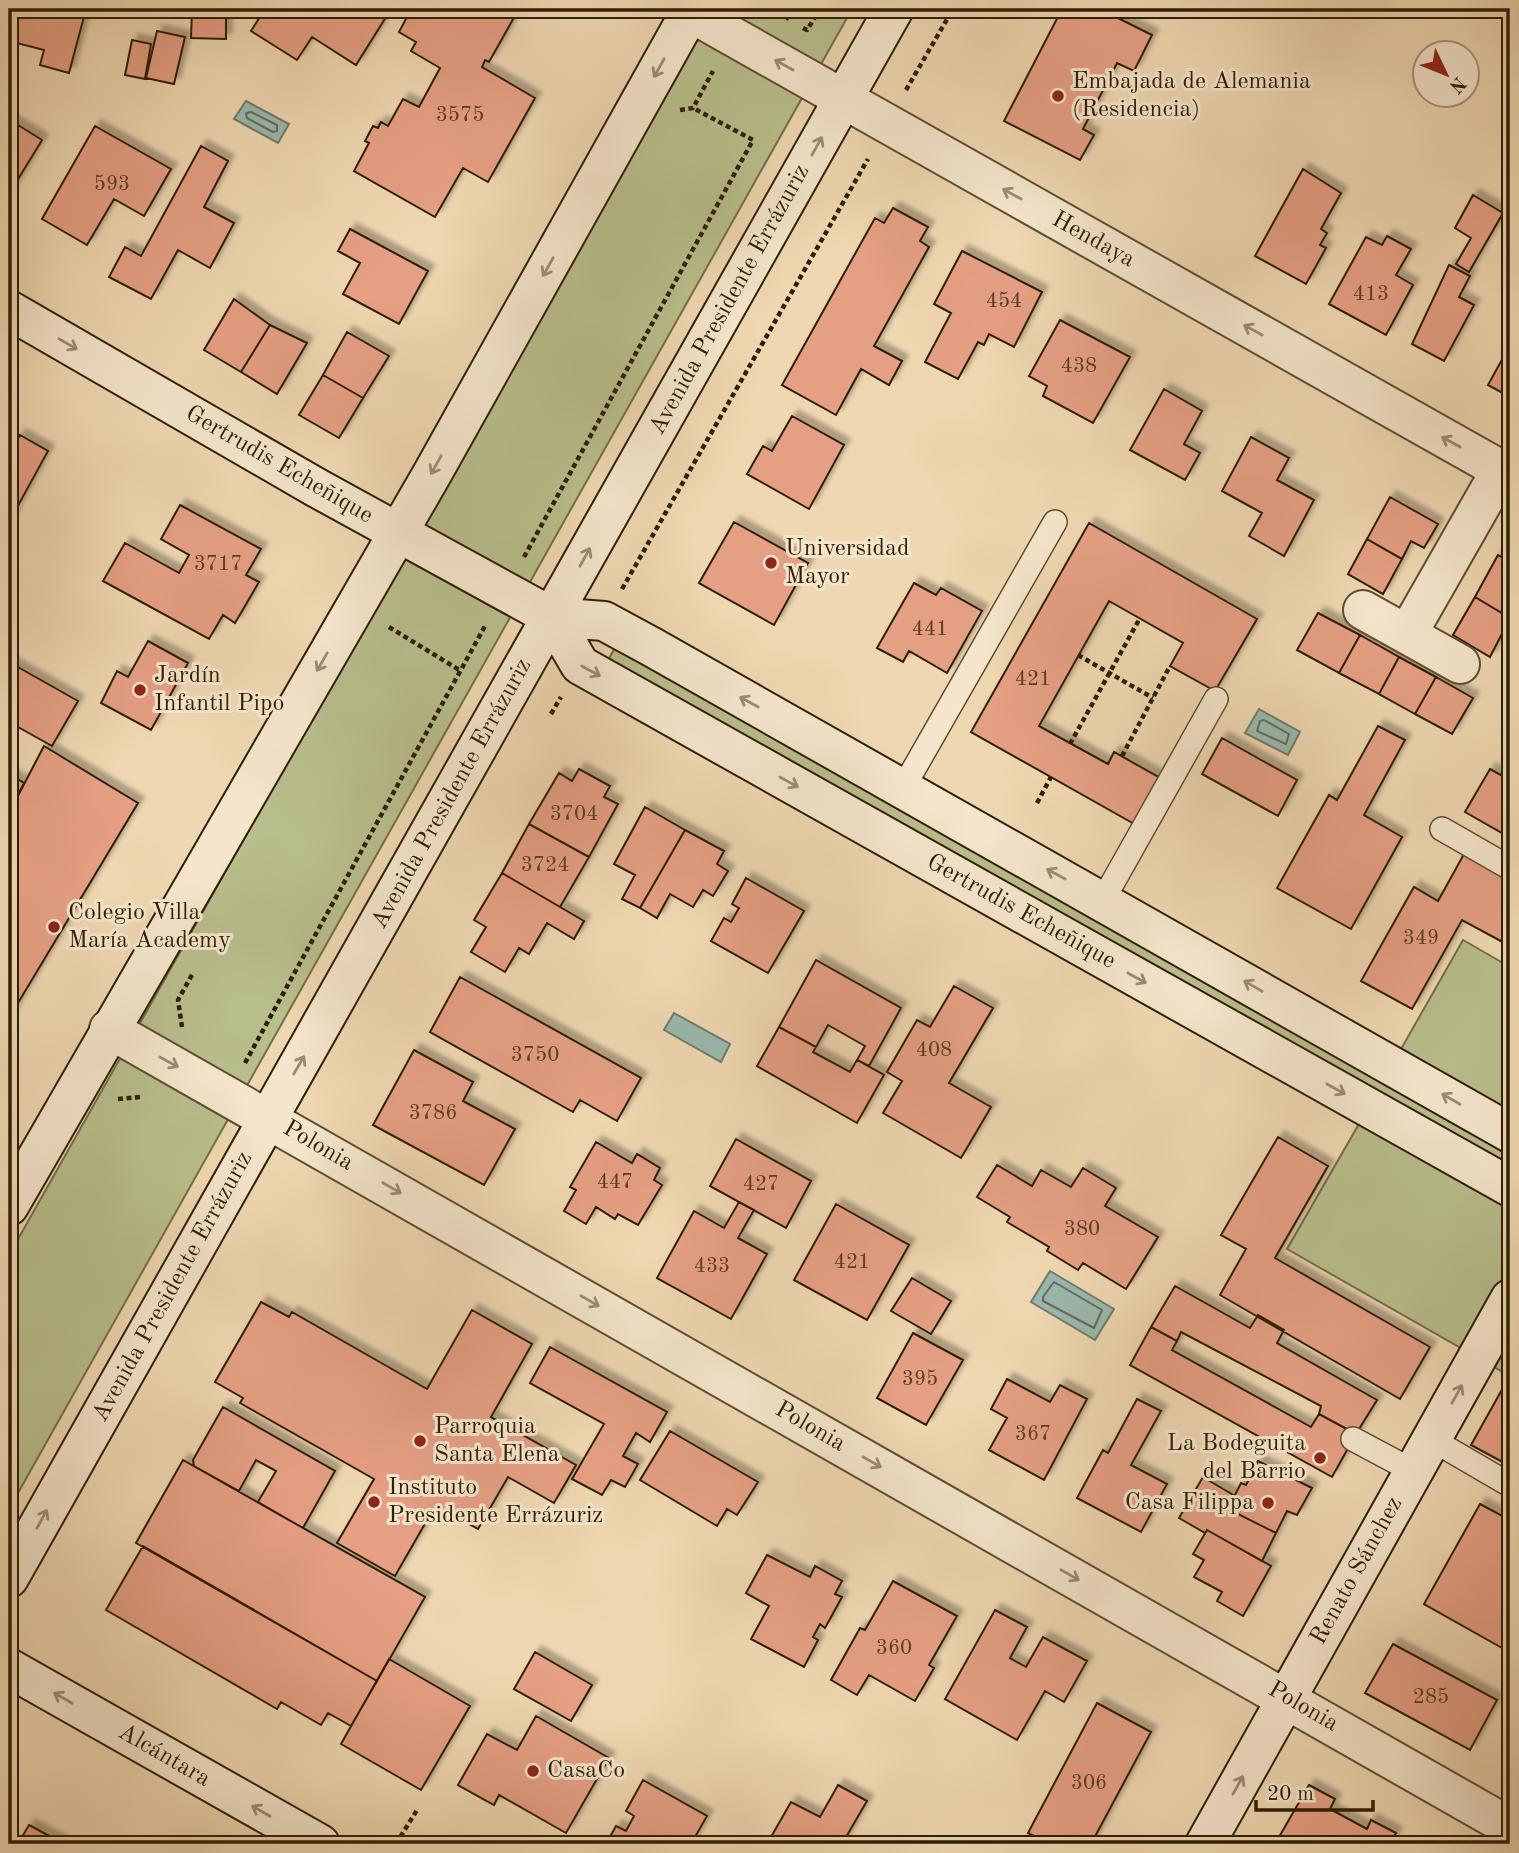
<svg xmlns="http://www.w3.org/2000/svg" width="1519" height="1853" viewBox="0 0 1519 1853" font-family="'Old Standard TT',serif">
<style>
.green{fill:#b8be8c;stroke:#746e48;stroke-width:2}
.water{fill:#9ab9af;stroke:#6f7b6b;stroke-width:2}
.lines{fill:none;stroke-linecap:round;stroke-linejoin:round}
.shore{stroke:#646c5a;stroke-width:2}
.building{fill:#e59f84;stroke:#2f1e04;stroke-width:2;filter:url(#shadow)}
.lane-casing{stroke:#5f4c2f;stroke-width:26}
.street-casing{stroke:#5f4c2f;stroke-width:42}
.secondary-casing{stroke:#2f1e04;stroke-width:42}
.path{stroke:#2f1e04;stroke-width:4.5;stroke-dasharray:5 3.5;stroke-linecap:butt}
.lane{stroke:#f5e5cc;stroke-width:23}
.street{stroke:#f5e5cc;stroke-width:38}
.secondary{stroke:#f5e5cc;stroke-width:38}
.oneway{stroke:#9c8b72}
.poi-dot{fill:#8f2418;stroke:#f5e5cc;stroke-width:2.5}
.labels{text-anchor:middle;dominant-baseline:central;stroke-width:6;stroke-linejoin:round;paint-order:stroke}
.number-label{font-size:21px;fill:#5c3e24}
.poi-label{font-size:24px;fill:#2f1e04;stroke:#f5e5cc;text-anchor:start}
.street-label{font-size:24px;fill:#2f1e04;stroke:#f5e5cc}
</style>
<defs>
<filter id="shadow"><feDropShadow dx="6" dy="-6" stdDeviation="2" flood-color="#0004"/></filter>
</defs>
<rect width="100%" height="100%" fill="#efd7b1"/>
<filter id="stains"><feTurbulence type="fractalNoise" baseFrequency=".00286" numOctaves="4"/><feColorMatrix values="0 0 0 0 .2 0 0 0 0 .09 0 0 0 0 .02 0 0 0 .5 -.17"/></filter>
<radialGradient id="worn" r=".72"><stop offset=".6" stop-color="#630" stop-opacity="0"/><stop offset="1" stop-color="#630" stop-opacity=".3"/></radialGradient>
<!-- green -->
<path class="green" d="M713,9h139l-843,1500v-254z
M616,646l768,433 79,-139 47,27v409l-223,-127 88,-153 -767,-436z"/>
<!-- water -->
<path class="water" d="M246,101l43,23 -11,19 -44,-24z
M1259,709l41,23 -12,23 -43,-22z
M674,1013l56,31 -9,18 -57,-32z
M1050,1271l64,38 -19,31 -64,-38z"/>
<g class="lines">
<!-- shore -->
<path class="shore" d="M251,112l26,13v6l-4,1 -26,-14 -1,-5z
M1264,720l25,14 -3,10 -29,-13 3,-10z
M1054,1282l48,28 -8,18 -51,-27v-4z"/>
</g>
<!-- building -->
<path class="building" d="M9,9h77l-17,64 -29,-8 4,-15 -35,-9z
M192,9h55l-1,5 -20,-1v26l-35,-1z
M265,9h-1h127l-35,56 -44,-28 -15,23 -46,-29z
M407,9h99l10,5 -27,48 -4,-2 -3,7 53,31 -47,84 -25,-14 -28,49 -81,-46 15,-28 -4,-2 8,-15 5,2 3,-6 7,4 15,-27 16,8 21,-39 -29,-17 5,-9 -17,-10 8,-15 -4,-1z
M1062,9h38l52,26 -18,36 -17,-8 -34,66 11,6 -14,25 -76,-39z
M157,31l28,6 -11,47 -28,-6z
M132,40l19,4 -6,35 -20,-4z
M10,120l32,20 -33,54v-72z
M95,126l76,43 -27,47 -30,-17 -27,46 -45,-26z
M201,146l27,15 -24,46 30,16 -24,45 -32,-18 -27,49 -42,-22 16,-30 16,9z
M1303,169l38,24 -20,36 6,4 -7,12 6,3 -20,36 -51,-28z
M1473,195l30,18 -34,59 -13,-8 15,-26 -16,-10z
M893,208l35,19 -8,14 9,6 -55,99 28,15 -13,24 -28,-16 -25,46 -54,-30 93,-167 9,5z
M350,229l78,42 -29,53 -56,-30 17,-31 -22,-12z
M1387,236l24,13 -15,26 17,10 -27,50 -57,-31 37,-67 16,8z
M962,251l80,41 -28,55 -25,-13 -5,11 -6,-3 -20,37 -33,-17 26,-49 -17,-9z
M1449,265l21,11 -11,21 15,8 -30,56 -32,-17z
M234,299l36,26 -29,47 -37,-22z
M1060,320l70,37 -37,66 -50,-27 4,-10 -18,-10z
M270,325l37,18 -30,51 -36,-22z
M347,332l42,24 -26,42 -40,-23z
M1510,345v52l-22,-12z
M323,375l40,23 -24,40 -40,-23z
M1164,389l38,22 -18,33 16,9 -15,27 -55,-30z
M792,416l52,29 -35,64 -62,-35 16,-28 9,5z
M20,435l28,16 -39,71v-82l6,3z
M1251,437l38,21 -12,22 37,20 -30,56 -35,-20 13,-23 -40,-22z
M1390,497l48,27 -14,24 -13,-7 -9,18 -35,-20z
M180,505l81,44 -15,26 13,7 -24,41 -12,-8 -14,24 -106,-58 22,-38 54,30 10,-18 -28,-16z
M734,522l74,41 -34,62 -75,-42z
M1089,523l168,96 -42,72 -45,-25 13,-23 -74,-42 -70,125 69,38 6,-12 48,27 -26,46 -165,-93z
M1367,539l35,20 -19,35 -35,-20z
M1498,555l12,7v56l-35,-21z
M914,583l22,12 5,-7 41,23 -35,62 -38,-22 -6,11 -26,-14z
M1475,597l35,21 -20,39 -37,-22z
M1318,613l42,22 -21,38 -42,-23z
M1360,635l39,22 -20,37 -40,-21z
M148,641l40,22 -37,67 -50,-27 16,-32 11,6z
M1399,657l37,20 -21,37 -36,-20z
M9,662l69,39 -26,45 -43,-24z
M1436,677l37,21 -21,36 -37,-20z
M1378,726l27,14 -41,75 38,22 -51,92 -74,-41 52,-93 8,5z
M1222,738l75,42 -19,36 -76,-42z
M44,746l94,57 -129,215v-205z
M579,769l31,17 -6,11 14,7 -29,53 -60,-33 30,-51 13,8z
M1490,769l20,11v38l-8,15 -37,-21z
M9,774l15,9 -15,30z
M645,807l40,23 -45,78 -18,-9 13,-24 -21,-11z
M529,824l60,33 -29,50 -58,-34z
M685,830l39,21 -7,13 11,7 -15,25 -10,-6 -10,17 -23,-13 -13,24 -17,-10z
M1464,854l46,26v66l-48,-26 -50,89 -51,-28 53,-94 24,14z
M502,873l82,48 -10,18 -27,-16 -18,31 -10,-6 -14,24 -34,-20 15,-25 -12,-7z
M746,878l58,33 -36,62 -57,-32 13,-23 7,4 8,-14 -7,-4z
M816,960l85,48 -32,58 -12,-6 8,-14 -37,-21 -12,22 -37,-20z
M460,977l181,101 -24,43 -37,-21 -7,12 -143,-80z
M954,986l39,22 -44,75 42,24 -30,51 -78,-45 19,-32 -15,-9 30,-52 13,7z
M779,1027l37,20 -3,5 37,20 7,-12 27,15 -27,48 -100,-57z
M414,1050l59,32 -10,19 52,28 -31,56 -111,-60z
M1278,1137l50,29 -53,92 155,89 -30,52 -180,-104 26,-46 -25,-14z
M736,1139l75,42 -25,47 -76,-42z
M596,1142l36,21 5,-9 23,14 -6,12 8,5 -24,40 -20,-11 -3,5 -19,-12 -10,17 -22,-13 12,-21 -6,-3z
M997,1165l35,21 9,-16 30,17 12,-19 33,20 -11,18 53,31 -32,52 -43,-26 -5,7 -31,-19 2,-4 -42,-25 3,-5 -33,-20z
M739,1202l15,8 -16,28 29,16 -36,65 -74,-41 37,-67 30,17z
M836,1204l73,41 -42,75 -73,-40z
M912,1278l39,23 -20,33 -40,-23z
M1175,1286l75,42 8,-13 26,15 -7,13 100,57 -21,34 -37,-20 2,-8 -140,-74 -4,9 -26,-14z
M261,1302l28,15 3,-5 135,77 45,-79 60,34 -41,73 85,48 -22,38 -46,-26 -30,52 -27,-15 -5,10 -16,-9 -35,61 -58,-33 37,-64 -134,-76 3,-5 -28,-16z
M1151,1327l26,14 -5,9 139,77 8,-13 37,20 -24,43 -202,-112z
M913,1333l50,27 -37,65 -49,-27z
M550,1347l117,65 -17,30 -14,-9 -13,23 15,8 -13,23 -14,-7 -9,15 -30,-16 32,-55 -74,-41z
M1007,1379l43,23 10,-17 27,14 -43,81 -55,-30 18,-32 -16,-9z
M1504,1386l6,4v76l-39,-21z
M1137,1399l24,12 -30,54 36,19 -26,48 -64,-34 26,-48 5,3z
M223,1407l112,64 -32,57 -45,-26 18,-31 -20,-11 -17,31 -45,-25 -1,-6z
M670,1431l88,51 -21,33 -10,-6 -10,17 -77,-46z
M183,1460l242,137 -48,84 -241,-138z
M1258,1461l54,27 -15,27 -10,-4 -11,22 -48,-24 13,-26 5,2z
M1203,1477l32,19 -7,13 48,24 -14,28 -55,-31 -2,3 -26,-15z
M1480,1504l30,16v114l-8,14 -78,-44z
M1207,1530l64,36 -28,50 -26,-15 5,-9 -28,-15 10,-17 -11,-6z
M143,1546l234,135 -26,45 -23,-13 -7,12 -40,-23 -4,7 -171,-99z
M767,1555l43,22 5,-11 27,15 -7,13 7,3 -17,31 -5,-4 -7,13 5,3 -14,27 -53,-28 18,-33 -23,-13z
M893,1581l64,35 -28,49 5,3 -19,33 -46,-26 -12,20 -26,-15 29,-52 5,2z
M995,1610l32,17 -17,31 16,9 17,-30 44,24 -23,41 -19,-11 -28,49 -72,-41z
M1393,1644l104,56 -27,50 -105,-57z
M535,1652l57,33 -21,36 -57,-32z
M389,1659l81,47 -49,84 -80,-46z
M1097,1703l54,29 -60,112h-41l-22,-11z
M536,1716l73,42 -43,75 -67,-38 -5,10 -36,-20 29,-51 30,16z
M643,1780l64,36 -16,28h-85l10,-18 10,5 8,-15 -8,-5z
M838,1785l29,16 -25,43h-75l24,-42 29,15z
M1309,1785l26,14 -5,10 37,20 4,-9 25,13 -6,11h-115z
M29,1825l35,19h-46z"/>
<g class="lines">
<!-- lane casing -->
<g class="lane-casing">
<path id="lane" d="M903,788l152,-266
M1442,829l68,39
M1103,900l113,-201
M1353,1439l60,32
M1431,1439l79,46"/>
</g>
<!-- street casing -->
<g class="street-casing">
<path id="street" d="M684,9l826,466
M1363,610l97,54
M1408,633l93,-163
M109,1029l1401,798"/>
</g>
<!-- secondary casing -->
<g class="secondary-casing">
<path id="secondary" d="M9,310l308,178 235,129 52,4 48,26 858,486
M552,617l28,48 930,522
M9,1206l423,-732 260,-465
M9,1578l885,-1569
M9,1668l311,176
M1205,1844l305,-545"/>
</g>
<!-- path -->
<path class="path" d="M772,9l17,10
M803,28l4,2 13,-21
M906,90l47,-81
M680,110l13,-2 20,-37
M524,557l229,-417 -60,-32
M622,589l246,-430
M389,627l72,44
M1078,655l75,43
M551,714l10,-17
M1070,744l70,-126
M1122,756l48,-90
M1037,803l14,-26
M182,1027l-4,-27 15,-27
M245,1063l240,-437
M118,1099l22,-2
M9,1260l8,-15
M396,1844l21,-34"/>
<!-- lane -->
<use href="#lane" class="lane"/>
<!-- street -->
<use href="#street" class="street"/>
<!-- secondary -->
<use href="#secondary" class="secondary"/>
</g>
<!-- one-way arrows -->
<defs><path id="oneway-shaft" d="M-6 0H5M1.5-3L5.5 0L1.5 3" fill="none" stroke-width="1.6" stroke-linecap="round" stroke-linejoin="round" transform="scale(1.75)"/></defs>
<g class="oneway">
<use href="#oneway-shaft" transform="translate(784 65) rotate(-151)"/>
<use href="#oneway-shaft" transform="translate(659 68) rotate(119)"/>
<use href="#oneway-shaft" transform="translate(817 146) rotate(-61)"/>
<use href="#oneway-shaft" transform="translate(1012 194) rotate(-151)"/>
<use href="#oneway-shaft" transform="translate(548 267) rotate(119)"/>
<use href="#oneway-shaft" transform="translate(1253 330) rotate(-151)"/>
<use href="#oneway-shaft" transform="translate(68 344) rotate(30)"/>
<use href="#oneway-shaft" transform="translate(1451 442) rotate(-151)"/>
<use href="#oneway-shaft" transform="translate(436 465) rotate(119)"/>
<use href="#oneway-shaft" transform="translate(585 557) rotate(-61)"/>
<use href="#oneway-shaft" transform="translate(322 662) rotate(120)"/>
<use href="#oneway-shaft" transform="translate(591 671) rotate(29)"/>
<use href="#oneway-shaft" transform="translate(749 702) rotate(-151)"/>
<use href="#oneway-shaft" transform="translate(789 782) rotate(29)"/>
<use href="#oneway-shaft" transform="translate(1056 874) rotate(-151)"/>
<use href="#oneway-shaft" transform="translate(1137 978) rotate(29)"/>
<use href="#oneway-shaft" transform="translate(1253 986) rotate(-150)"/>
<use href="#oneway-shaft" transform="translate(169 1062) rotate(29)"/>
<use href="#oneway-shaft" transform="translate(299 1065) rotate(-60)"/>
<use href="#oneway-shaft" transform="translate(1336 1089) rotate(29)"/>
<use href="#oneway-shaft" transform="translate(1451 1099) rotate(-150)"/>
<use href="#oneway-shaft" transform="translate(392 1188) rotate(30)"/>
<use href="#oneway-shaft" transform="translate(590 1301) rotate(30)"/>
<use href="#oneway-shaft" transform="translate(1457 1394) rotate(-61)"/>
<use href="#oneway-shaft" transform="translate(872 1462) rotate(30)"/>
<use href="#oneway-shaft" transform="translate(42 1519) rotate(-61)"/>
<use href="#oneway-shaft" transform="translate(1070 1575) rotate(30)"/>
<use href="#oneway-shaft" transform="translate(63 1698) rotate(-150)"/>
<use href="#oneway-shaft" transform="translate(1238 1785) rotate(-61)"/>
<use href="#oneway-shaft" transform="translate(261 1811) rotate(-150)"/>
</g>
<!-- markers -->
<g class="poi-dot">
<circle cx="1058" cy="96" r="7"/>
<circle cx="771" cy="563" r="7"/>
<circle cx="140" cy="690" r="7"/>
<circle cx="54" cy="927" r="7"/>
<circle cx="420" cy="1441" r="7"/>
<circle cx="1320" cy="1458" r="7"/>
<circle cx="374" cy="1502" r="7"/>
<circle cx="1268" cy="1503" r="7"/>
<circle cx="533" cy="1771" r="7"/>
</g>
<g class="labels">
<!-- number labels -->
<g class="number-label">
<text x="460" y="115">3575</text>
<text x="112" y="184">593</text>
<text x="1371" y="294">413</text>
<text x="1004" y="301">454</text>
<text x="1079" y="366">438</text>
<text x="218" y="564">3717</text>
<text x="930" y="629">441</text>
<text x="1033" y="679">421</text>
<text x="574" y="814">3704</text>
<text x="545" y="865">3724</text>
<text x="1421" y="938">349</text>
<text x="934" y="1050">408</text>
<text x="535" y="1055">3750</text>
<text x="433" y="1113">3786</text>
<text x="615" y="1182">447</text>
<text x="761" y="1184">427</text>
<text x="1082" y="1229">380</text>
<text x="852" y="1262">421</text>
<text x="712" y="1266">433</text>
<text x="920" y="1379">395</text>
<text x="1033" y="1434">367</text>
<text x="894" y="1648">360</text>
<text x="1431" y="1697">285</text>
<text x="1089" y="1783">306</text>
</g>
<!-- poi labels -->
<g class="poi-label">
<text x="1072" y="82">Embajada de Alemania<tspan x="1072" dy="28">(Residencia)</tspan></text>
<text x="785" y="549">Universidad<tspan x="785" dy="28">Mayor</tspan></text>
<text x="154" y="676">Jardín<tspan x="154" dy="28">Infantil Pipo</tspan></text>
<text x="68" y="913">Colegio Villa<tspan x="68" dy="28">María Academy</tspan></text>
<text x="434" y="1427">Parroquia<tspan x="434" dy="28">Santa Elena</tspan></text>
<text x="1306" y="1444" text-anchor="end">La Bodeguita<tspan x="1306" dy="28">del Barrio</tspan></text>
<text x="388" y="1488">Instituto<tspan x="388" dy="28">Presidente Errázuriz</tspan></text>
<text x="1254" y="1503" text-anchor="end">Casa Filippa</text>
<text x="547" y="1771">CasaCo</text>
</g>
<!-- street labels -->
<g class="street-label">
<text transform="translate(1093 240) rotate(29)">Hendaya</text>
<text transform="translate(730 300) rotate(-61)">Avenida Presidente Errázuriz</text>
<text transform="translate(279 465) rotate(30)">Gertrudis Echeñique</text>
<text transform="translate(452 794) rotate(-61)">Avenida Presidente Errázuriz</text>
<text transform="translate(1021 912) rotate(29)">Gertrudis Echeñique</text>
<text transform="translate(318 1146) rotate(30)">Polonia</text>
<text transform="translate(173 1287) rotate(-61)">Avenida Presidente Errázuriz</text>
<text transform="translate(810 1427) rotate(30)">Polonia</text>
<text transform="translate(1357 1571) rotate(-61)">Renato Sánchez</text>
<text transform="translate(1303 1707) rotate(30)">Polonia</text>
<text transform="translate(164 1756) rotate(30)">Alcántara</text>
</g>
</g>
<!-- margin -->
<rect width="1519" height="1853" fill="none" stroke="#efd7b1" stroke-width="35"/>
<rect x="10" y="10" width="1498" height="1832" fill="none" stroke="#2f1e04" stroke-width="3.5"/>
<rect x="18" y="18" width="1484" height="1818" fill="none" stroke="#2f1e04" stroke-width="2"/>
<!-- north arrow -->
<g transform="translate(1446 74) rotate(133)"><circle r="33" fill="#f5e5cc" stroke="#a6957c" stroke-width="2"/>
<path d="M0-5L12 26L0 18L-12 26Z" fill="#8f2418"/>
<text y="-10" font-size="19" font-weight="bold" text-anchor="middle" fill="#2f1e04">N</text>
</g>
<!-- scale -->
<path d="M1256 1800v10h117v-10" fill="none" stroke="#2f1e04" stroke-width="3.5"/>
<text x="1267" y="1800" font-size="21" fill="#2f1e04" stroke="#f5e5cc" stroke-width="5" paint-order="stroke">20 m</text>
<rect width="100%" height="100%" filter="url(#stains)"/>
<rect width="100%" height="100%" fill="url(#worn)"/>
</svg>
